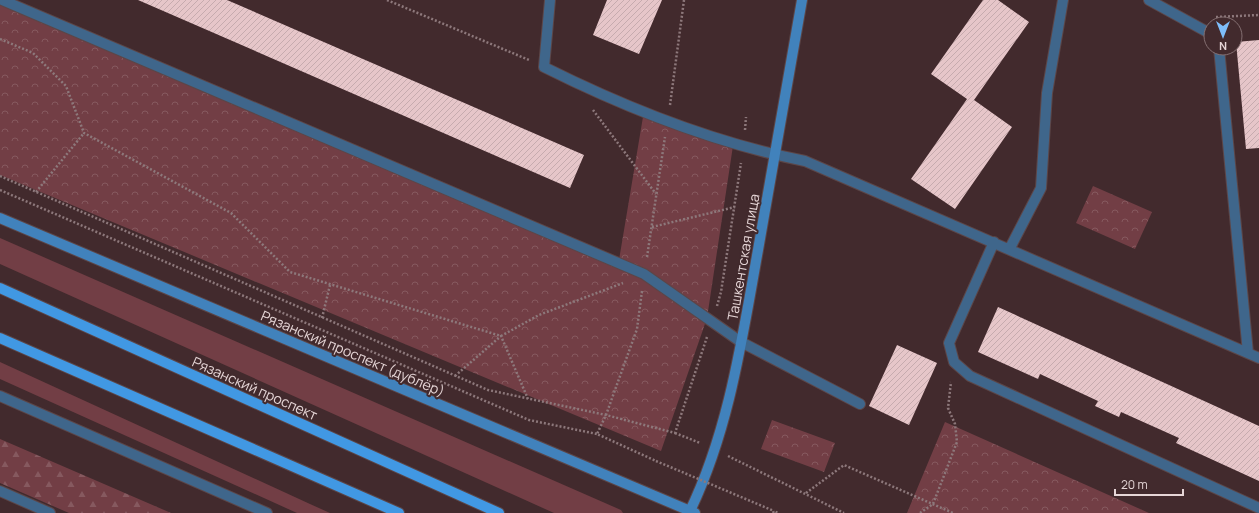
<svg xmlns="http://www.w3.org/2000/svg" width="1259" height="513" viewBox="0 0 1259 513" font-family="Manrope,sans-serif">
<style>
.grass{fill:#723e45}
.forest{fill:url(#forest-firs)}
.park{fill:url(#park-crowns)}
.building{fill:url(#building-hatch)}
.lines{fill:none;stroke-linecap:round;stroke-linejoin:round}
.service-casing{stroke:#5c4648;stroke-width:12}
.minor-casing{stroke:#5c4648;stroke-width:12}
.tertiary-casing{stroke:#5c4648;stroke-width:12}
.secondary-casing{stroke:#5c4648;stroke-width:12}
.primary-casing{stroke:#5c4648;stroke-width:12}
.path{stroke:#8d787b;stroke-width:2.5;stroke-dasharray:2 2;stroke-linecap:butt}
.service{stroke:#3f668b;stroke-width:10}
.minor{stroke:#3f668b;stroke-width:10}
.tertiary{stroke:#3f668b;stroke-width:10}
.secondary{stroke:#4182bc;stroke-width:10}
.primary{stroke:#4198e3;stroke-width:10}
.path-bridge{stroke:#8d787b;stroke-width:2.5;stroke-dasharray:2 2;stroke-linecap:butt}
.labels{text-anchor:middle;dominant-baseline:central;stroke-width:4;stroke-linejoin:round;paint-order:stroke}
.street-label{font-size:14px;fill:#e6d6d7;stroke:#422a2d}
</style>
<defs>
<pattern id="forest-firs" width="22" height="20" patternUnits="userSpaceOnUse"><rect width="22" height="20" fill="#723e45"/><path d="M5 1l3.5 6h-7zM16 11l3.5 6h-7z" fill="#86595f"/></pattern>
<pattern id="park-crowns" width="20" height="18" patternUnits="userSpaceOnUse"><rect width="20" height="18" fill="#723e45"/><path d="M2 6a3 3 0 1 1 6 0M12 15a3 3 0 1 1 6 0" fill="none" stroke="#86595f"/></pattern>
<pattern id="building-hatch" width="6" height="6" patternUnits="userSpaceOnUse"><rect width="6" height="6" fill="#e6c6c9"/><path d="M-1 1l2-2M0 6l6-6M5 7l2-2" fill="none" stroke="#c6abae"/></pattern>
</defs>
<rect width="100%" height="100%" fill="#422a2d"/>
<!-- grass -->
<path class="grass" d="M0,238l621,272 2,3h-69l-554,-249z
M0,362l310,142 20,9h-33l-297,-134z"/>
<!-- forest -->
<path class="forest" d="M0,439l171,74h-102l-69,-30z"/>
<!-- park -->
<path class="park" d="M0,5l618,261 26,-155 90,28 -27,179 -46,133 -661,-276z
M1093,186l59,26 -17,37 -59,-26z
M772,420l63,23 -11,29 -63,-23z
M945,422l204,91h-242z"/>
<!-- building -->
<path class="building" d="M138,0h89l357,155 -14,33z
M607,0h55l-23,54 -46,-19z
M983,0h15l31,22 -55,78 38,27 -57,82 -44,-30 56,-80 -36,-25z
M1259,40v108l-13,1 -10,-107z
M998,307l261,119v55l-83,-38 3,-5 -58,-26 -2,5 -24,-11 3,-5 -58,-27 -2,5 -60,-27z
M897,345l40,18 -28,62 -40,-19z"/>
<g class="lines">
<!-- service casing -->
<g class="service-casing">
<path id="service" d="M550,0l-6,67c82,41 170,76 261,94l454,197
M1149,0l62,34
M1219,48l29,305
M994,242l-45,101 5,19 16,14 289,132
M1010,248l31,-60 6,-95 16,-93
M741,342l119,62
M0,491l50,22"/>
</g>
<!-- minor casing -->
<g class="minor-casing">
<path id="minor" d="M2,0l642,274 97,68"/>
</g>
<!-- tertiary casing -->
<g class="tertiary-casing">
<path id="tertiary" d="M0,396l267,117"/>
</g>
<!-- secondary casing -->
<g class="secondary-casing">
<path id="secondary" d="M0,218l695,295
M689,513c40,-82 53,-174 69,-263 15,-83 30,-166 44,-250"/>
</g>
<!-- primary casing -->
<g class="primary-casing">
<path id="primary" d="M0,288l499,225
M0,338l399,175"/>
</g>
<!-- path -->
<path class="path" d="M387,0l142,60
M1216,17l43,-2
M0,39l33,14 33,33 18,47 147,80 59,59 211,64 38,-21 84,-32
M670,105l14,-105
M593,110l63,84
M745,130l1,-13
M0,176l488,214 118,25 69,18 32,-96
M0,190l529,230 68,14
M36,192l48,-59
M652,227l83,-20
M647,257l18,-120
M642,291l-5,38 -31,86 -9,19 59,27
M717,306l4,-14 20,-129
M322,318l8,-33
M455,376l46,-40 27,63
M675,433l25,10
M728,456l116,57
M806,493l38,-28 109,48
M773,513l1,-2 4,2
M920,513l13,-9 24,-62 -2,-18 -7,-16 3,-26"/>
<!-- service -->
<use href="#service" class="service"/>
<!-- minor -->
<use href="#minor" class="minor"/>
<!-- tertiary -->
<use href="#tertiary" class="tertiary"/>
<!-- secondary -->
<use href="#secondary" class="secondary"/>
<!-- primary -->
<use href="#primary" class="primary"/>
<!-- path-bridge -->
<path class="path-bridge" d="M656,461l118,50"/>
</g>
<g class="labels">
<!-- street labels -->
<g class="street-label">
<text transform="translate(743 257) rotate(-80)">Ташкентская улица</text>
<text transform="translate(353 353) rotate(23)">Рязанский проспект (дублёр)</text>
<text transform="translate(255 388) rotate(24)">Рязанский проспект</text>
</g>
</g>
<!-- north arrow -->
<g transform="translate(1223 36) rotate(180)"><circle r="19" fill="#422a2d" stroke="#846f71"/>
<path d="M0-3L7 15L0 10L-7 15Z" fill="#7ebdf9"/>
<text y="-6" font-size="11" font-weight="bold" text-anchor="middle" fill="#e6d6d7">N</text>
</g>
<!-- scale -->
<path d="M1115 489v6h68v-6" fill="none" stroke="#e6d6d7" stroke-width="2"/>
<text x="1121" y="489" font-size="12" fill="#e6d6d7" stroke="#422a2d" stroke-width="3" paint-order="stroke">20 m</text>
</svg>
